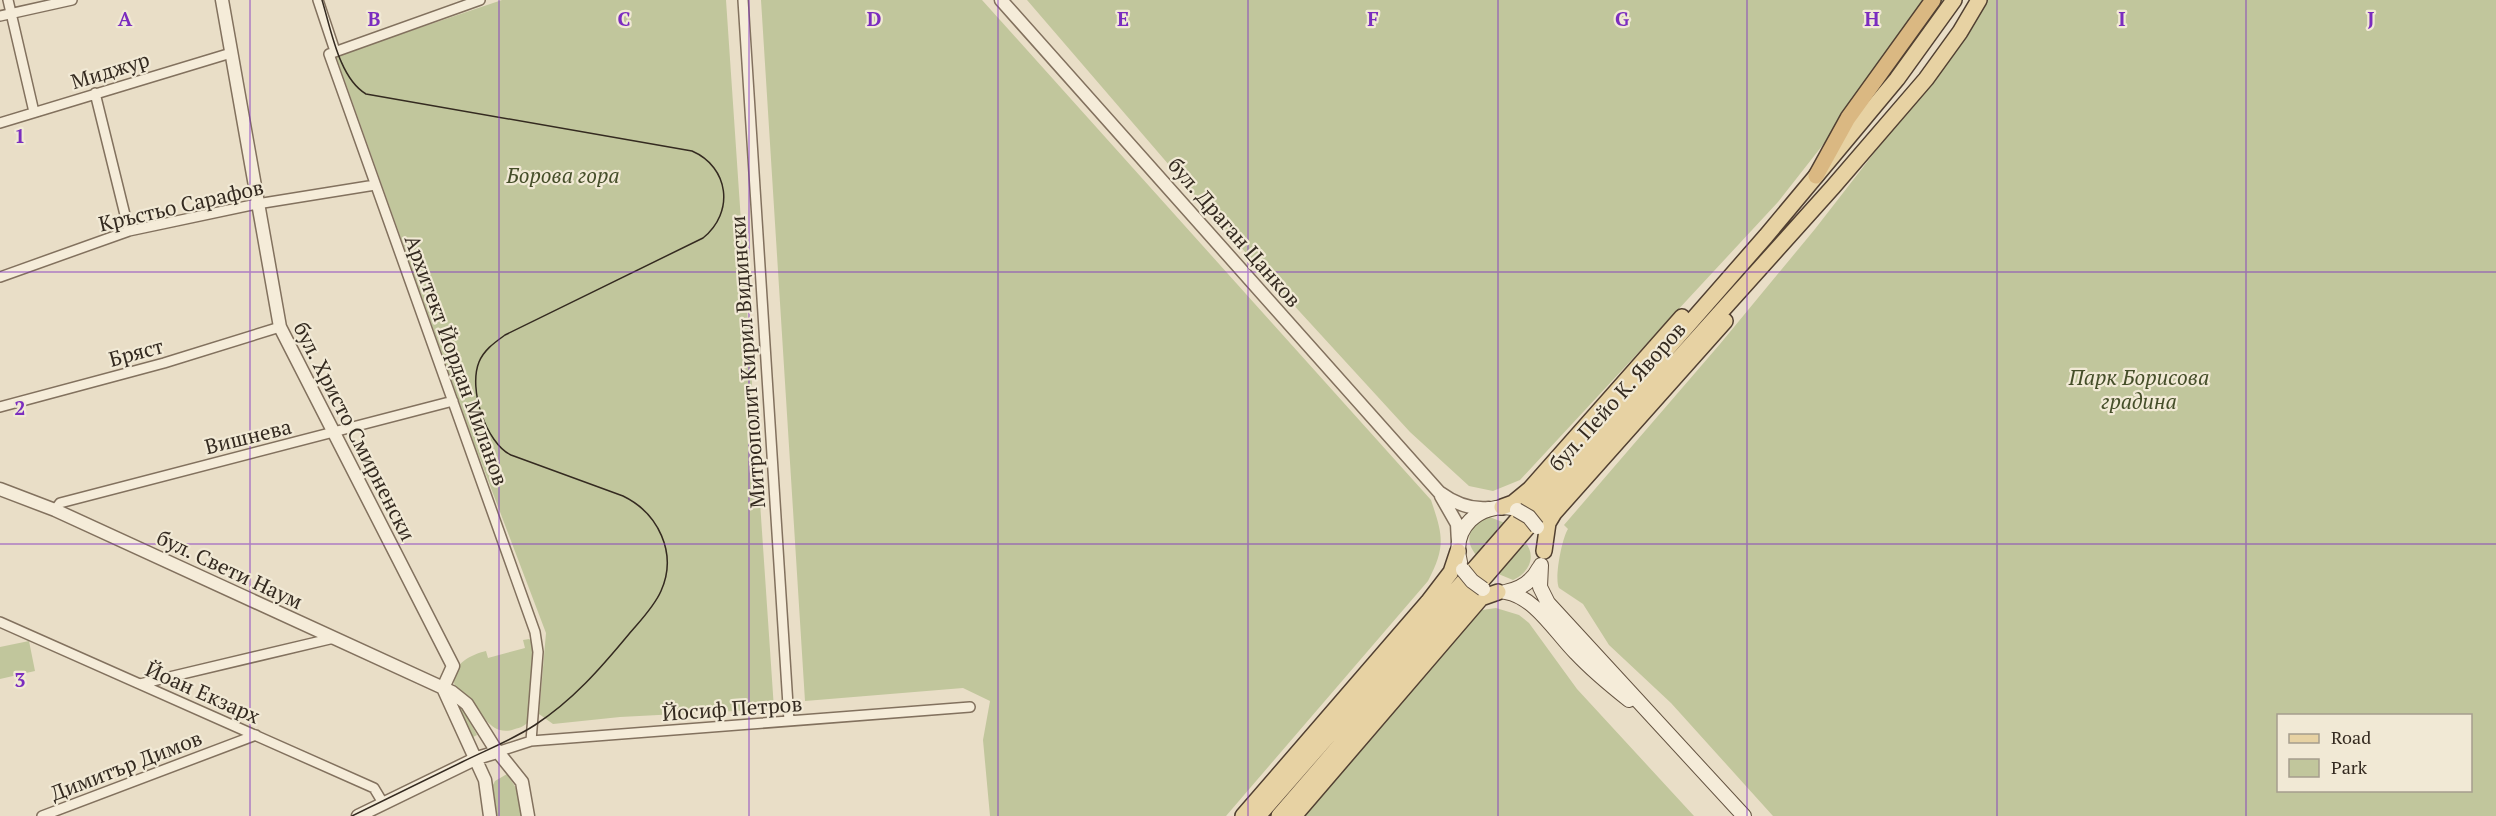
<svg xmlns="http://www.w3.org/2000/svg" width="2496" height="816" viewBox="0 0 2496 816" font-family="'PT Serif',serif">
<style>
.green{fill:#c1c69c;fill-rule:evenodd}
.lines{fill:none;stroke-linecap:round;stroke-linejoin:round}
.minor-casing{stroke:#82715e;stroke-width:12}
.tertiary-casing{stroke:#82715e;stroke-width:15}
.secondary-casing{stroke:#645341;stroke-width:16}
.primary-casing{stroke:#514032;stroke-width:18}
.trunk-casing{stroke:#514032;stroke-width:18}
.minor{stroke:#f5ecd9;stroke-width:9}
.tertiary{stroke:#f5ecd9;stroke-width:12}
.secondary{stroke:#f5ecd9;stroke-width:14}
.primary{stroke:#e7d2a3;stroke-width:15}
.trunk{stroke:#dab882;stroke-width:15}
.tram{stroke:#342a20;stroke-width:1.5}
.secondary-bridge-casing{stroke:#645341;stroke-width:16;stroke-linecap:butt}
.secondary-bridge{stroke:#f5ecd9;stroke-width:14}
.grid{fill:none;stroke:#7b2cbf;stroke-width:1.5;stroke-opacity:0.55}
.labels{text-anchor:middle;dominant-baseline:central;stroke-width:4.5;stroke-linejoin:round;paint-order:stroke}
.street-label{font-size:21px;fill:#342a20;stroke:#f1e9d5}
.park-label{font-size:21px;font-style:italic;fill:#454e29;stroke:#f1e9d5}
.grid-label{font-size:20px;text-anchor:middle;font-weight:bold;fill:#7b2cbf;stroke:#f1e9d5;stroke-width:4.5;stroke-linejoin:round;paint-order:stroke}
</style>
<rect width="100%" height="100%" fill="#e9dec7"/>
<!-- green -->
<path class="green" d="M502,0h224l48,709 -154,8 -67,7 -14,-10 7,-81 -71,-187 -139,-390z
M761,0h221l449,500c12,36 15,46 -3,81l-202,235h-236l-7,-76 7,-39 -27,-13 -158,13z
M1027,0h898l-96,137 -51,65 -258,278 -27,11 -24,-5 -59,-54 -185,-202z
M1939,0h6l-14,21 -39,47z
M1988,0h508v816h-723l-102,-113 -62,-58 -26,-41 -24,-16c-5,-9 3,-50 9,-59l-4,-4 156,-181 95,-115 157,-202zM2278,716h192v74h-192z
M1487,516l18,7 -29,32c-14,-18 -4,-29 11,-39z
M1525,542c12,14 4,31 -12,38l-17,-7z
M1496,608l23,7 10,8 48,66 117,127h-389l101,-121 76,-85z
M529,639l3,2 2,8 -6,73c-4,5 -10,6 -16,8 -21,5 -28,-15 -40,-27 -5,-6 -12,-11 -17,-16 -6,-21 14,-32 31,-36l2,7 37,-10 -2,-8z
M29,641l6,30 -35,8v-32z
M459,706h2l16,29 -4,2 -16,-29z
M507,774l9,14 6,28h-25l-4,-31 2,-4z"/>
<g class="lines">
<!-- minor casing -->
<g class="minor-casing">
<path id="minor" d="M8,0l26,112
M318,0l17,51
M480,0l-151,54 206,578 3,20 -7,89
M743,0l46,721
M0,16l72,-16
M95,93l34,138
M0,123l231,-70
M0,277l129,-46 128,-27 118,-19
M0,407l164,-44 116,-36
M55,510l5,-7 393,-102
M0,622l374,166 9,15
M140,684l194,-46
M497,752l34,-11 439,-34
M42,816l214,-81"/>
</g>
<!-- tertiary casing -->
<g class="tertiary-casing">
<path id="tertiary" d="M222,0l58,327 173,339 -10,22
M1001,0l438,492c15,11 31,18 50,16
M0,489l55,21 397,182 15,12 27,43 28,35 6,34
M1441,496l16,28 1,19
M443,688l42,92 5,36
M358,816l119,-58 20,-6"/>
</g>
<!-- secondary casing -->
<g class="secondary-casing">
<path id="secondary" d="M1460,562c-9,-34 19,-59 52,-54
M1541,565l-1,22 8,16 196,213
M1505,592c16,-3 27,-10 34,-24
M1506,592c29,5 50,41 70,61 16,17 34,32 53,47"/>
</g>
<!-- primary casing -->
<g class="primary-casing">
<path id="primary" d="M1502,507l11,-4 17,-14 152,-172
M1544,551l4,-28 6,-10 171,-192
M1243,816l185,-214 23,-30 7,-21
M1258,816l508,-580 131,-157 57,-79
M1279,816l261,-303 293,-326 93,-108 34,-47 19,-32
M1294,816l187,-218 17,-6"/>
</g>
<!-- trunk casing -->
<g class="trunk-casing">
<path id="trunk" d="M1816,176l32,-58 85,-118"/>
</g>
<!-- minor -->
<use href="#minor" class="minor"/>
<!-- tertiary -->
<use href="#tertiary" class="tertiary"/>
<!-- secondary -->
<use href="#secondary" class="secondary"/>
<!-- primary -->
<use href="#primary" class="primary"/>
<!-- trunk -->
<use href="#trunk" class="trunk"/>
<!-- tram -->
<path class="tram" d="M322,0c9,29 17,78 44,94l326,57c37,16 43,61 11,87l-198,97c-11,8 -21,15 -26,27 -11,27 7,81 32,93l112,41c35,17 55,57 38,95 -7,16 -21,30 -32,43 -29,35 -56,66 -94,91 -23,15 -49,25 -73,37 -37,18 -74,36 -110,54"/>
<!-- secondary-bridge casing -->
<g class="secondary-bridge-casing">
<path id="secondary-bridge" d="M1517,510l12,7 8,10
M1463,570l9,11 11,8"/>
</g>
<!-- secondary-bridge -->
<use href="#secondary-bridge" class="secondary-bridge"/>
</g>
<!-- grid -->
<path class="grid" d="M250,0v816M499,0v816M749,0v816M998,0v816M1248,0v816M1498,0v816M1747,0v816M1997,0v816M2246,0v816M0,272h2496M0,544h2496"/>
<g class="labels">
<!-- street labels -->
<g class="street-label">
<text transform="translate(110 70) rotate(-17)">Миджур</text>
<text transform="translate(181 205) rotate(-13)">Кръстьо Сарафов</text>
<text transform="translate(1235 232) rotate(49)">бул. Драган Цанков</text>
<text transform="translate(136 352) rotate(-15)">Бряст</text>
<text transform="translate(457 360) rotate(70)">Архитект Йордан Миланов</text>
<text transform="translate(747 362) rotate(-94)">Митрополит Кирил Видински</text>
<text transform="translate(1617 396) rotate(-48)">бул. Пейо К. Яворов</text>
<text transform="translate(355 431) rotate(63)">бул. Христо Смирненски</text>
<text transform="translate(248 436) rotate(-14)">Вишнева</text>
<text transform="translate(230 569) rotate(25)">бул. Свети Наум</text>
<text transform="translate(203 692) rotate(24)">Йоан Екзарх</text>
<text transform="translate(732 708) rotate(-4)">Йосиф Петров</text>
<text transform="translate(126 765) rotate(-21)">Димитър Димов</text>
</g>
<!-- park labels -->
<g class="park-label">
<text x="563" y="175">Борова гора</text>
<text x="2139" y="377">Парк Борисова<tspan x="2139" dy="24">градина</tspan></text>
</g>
</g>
<g class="grid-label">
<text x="125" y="26">A</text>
<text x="374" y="26">B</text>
<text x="624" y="26">C</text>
<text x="874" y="26">D</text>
<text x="1123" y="26">E</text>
<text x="1373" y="26">F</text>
<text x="1622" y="26">G</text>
<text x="1872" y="26">H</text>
<text x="2122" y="26">I</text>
<text x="2371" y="26">J</text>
<text x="20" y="143">1</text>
<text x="20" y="415">2</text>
<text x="20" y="687">3</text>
</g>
<!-- legend -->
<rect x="2277" y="714" width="195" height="78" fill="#f1e9d5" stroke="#a59d8d" stroke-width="1.5"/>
<rect x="2289" y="734" width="30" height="9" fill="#e7d2a3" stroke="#a59d8d" stroke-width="1.5"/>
<text x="2331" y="744" font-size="18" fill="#342a20">Road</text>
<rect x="2289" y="759" width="30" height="18" fill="#c1c69c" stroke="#a59d8d" stroke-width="1.5"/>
<text x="2331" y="774" font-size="18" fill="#342a20">Park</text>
</svg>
